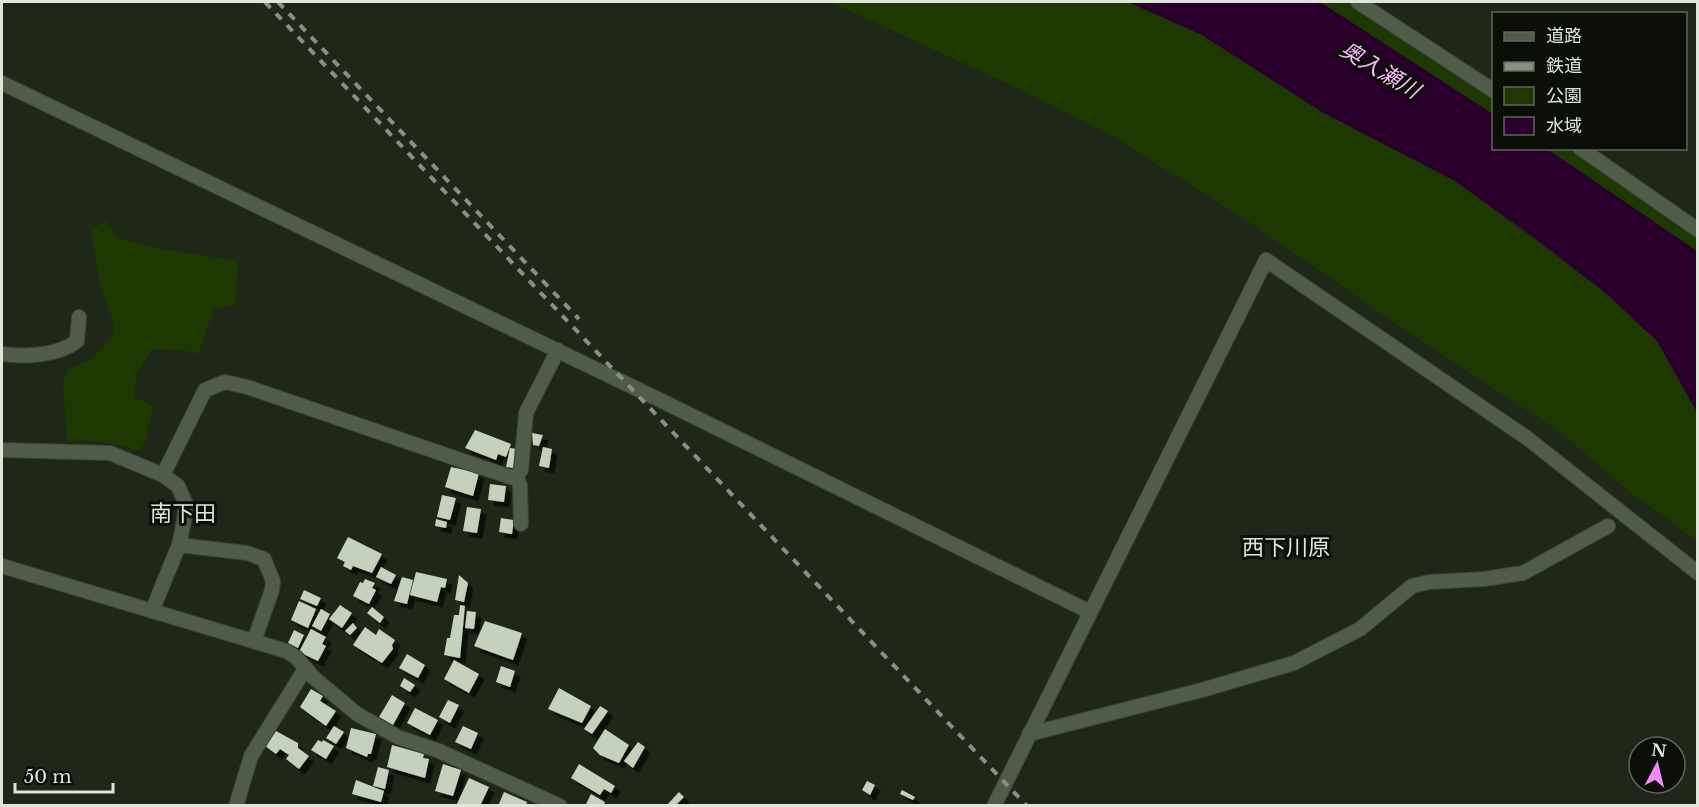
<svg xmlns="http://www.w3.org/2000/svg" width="1699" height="807" viewBox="0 0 1699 807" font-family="'Libre Baskerville','Noto Sans JP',serif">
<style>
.green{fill:#1e3802}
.water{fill:#29002b}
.building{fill:#c5d1bd;filter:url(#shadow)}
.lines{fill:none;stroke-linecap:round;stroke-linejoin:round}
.minor-casing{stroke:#3c4338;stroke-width:16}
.minor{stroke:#505b4a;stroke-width:14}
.rail{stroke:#888f83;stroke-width:4;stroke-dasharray:8 8;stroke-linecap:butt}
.labels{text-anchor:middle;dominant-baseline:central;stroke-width:6;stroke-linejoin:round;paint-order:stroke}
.water-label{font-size:22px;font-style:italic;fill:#fcb6fd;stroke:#0b0f08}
.neighbourhood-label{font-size:22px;fill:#dbe8d4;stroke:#0b0f08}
</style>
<defs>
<filter id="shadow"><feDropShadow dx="5.5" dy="5.5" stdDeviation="0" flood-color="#0009"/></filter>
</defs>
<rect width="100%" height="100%" fill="#1e2718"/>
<!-- green -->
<path class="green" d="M830,2h298l74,33 120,77 133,69 152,113 50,47 40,71v129l-69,-50 -68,-59 -152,-100 -159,-110 -135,-85 -108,-54z
M1320,2h28l145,93v19z
M1547,149h27l123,86v16z
M106,221l12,17 39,10 81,13 -3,44 -21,4 -16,45 -17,-4 -29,-1 -16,27 -2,21 20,9 -9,36 -6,10c-23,-10 -47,-12 -72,-11l-4,-57 4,-14 26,-12 21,-24 -3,-20 -11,-27 -9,-58z"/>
<!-- water -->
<path class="water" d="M1128,2h192l173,112 1,34 53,1 150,102v161l-40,-71 -50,-47 -68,-53 -84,-60 -133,-69 -120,-77z"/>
<!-- building -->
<path class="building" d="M475,430l36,14 -5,13 -8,-3 -2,6 -31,-12z
M532,433l11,2 -4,11 -6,-1z
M543,447l9,2 -3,19 -10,-2z
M510,448l7,1 -4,19 -7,-1z
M451,467l28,6 -6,23 -28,-9z
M490,484l16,2 -2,16 -16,-2z
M442,495l14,3 -6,22 -13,-3z
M467,507l14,2 -4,24 -14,-2z
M501,518l13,2 -2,14 -13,-2z
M436,519l11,3 -1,6 -11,-2z
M348,537l34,17 -10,19 -19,-7 -2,4 -8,-4 2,-4 -8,-4z
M381,567l15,8 -5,9 -15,-7z
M416,572l31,7 -2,9 -4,-1 -4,15 -27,-7z
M459,575l9,8 -4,19 -9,-2z
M402,577l11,3 -6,24 -13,-3z
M365,579l10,4 -3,5 4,2 -7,14 -16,-8 7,-14 3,1z
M304,590l17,8 -4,8 -17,-7z
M299,601l17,8 -8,19 -17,-8z
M340,605l12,8 -10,15 -13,-9z
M460,605l5,1 -5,52 -16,-3 3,-17h3l4,-23h5z
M372,607l12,10 -4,6 -13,-10z
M321,609l9,5 -9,17 -9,-5z
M467,611l9,1 -2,17 -9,-1z
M485,621l37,12 -9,27 -39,-14z
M353,623l4,5 -7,7 -5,-4z
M365,627l11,8 3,-6 16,11 -3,5 1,4 -11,14 -29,-18z
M311,629l15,8 -4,7 4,2 -8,15 -19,-9z
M294,630l10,5 -6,13 -10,-5z
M407,654l18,11 -7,13 -19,-10z
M454,660l25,14 -10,19 -25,-14z
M501,666l14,5 -5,16 -14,-5z
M404,678l11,7 -5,7 -10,-6z
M559,688l32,18 -9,17 -34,-14z
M311,689l12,7 -3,5 16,10 -10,15 -26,-19z
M392,695l13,8 -12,22 -14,-8z
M448,700l11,5 -9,18 -11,-6z
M600,706l8,5 -16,23 -8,-5z
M415,708l23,12 -8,15 -23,-12z
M334,726l10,6 -8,12 -10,-6z
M463,726l15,7 -7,16 -16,-7z
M351,728l25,6 -5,20h-3l-1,3 -21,-9z
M605,729l24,16 -10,18 -19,-8 -7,-7z
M276,731l22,12v5l11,8 -10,13 -13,-10 3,-4 -9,-6 -4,5 -11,-8z
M318,740l4,2 1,-2 11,6 -8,13 -15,-9z
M638,742l7,5 -12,21 -9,-7z
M392,745l32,9 -1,4 6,1 -4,19 -38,-11z
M443,764l18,6 -8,26 -18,-5z
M579,764l36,22 -4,7 -7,-4 -4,6 -29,-17z
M378,767l11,3 -4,19 -12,-3z
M469,778l20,9 -9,19h-24z
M356,780l28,11 -3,11 -29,-8z
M867,781l8,4 -5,10 -8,-5z
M902,790l13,7 -2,3 -13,-6z
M504,792l23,10 -1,4h-28z
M679,792l5,5 -9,9h-9z
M591,794l14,8 -2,4h-18z"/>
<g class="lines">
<!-- minor casing -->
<g class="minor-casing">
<path id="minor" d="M1358,2l136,89
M2,83l662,319 424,209
M1580,148l118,82
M2,354c23,3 56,2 75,-13l2,-24
M2,450l108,3 53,22 15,11 8,18 -2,17 -5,24 -27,66
M163,475l42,-85 20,-8 22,5 263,90 6,-1
M516,476l5,-6 5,-57 32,-63
M516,476l4,9 1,39
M179,545l68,8 17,6 9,22 -1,9 -18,51
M2,566l284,85 10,6 17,20 44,37 41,23 41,14 121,55
M1029,734l173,-44 92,-27 66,-34 52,-43 17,-4 55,-3 39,-6 85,-47
M236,806l15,-50 54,-87
M994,806l272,-546 261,178 171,135"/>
</g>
<!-- minor -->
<use href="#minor" class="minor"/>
<!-- rail -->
<path class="rail" d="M265,2l762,804
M278,2l301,317"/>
</g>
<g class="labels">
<!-- water labels -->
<g class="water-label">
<text transform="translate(1380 70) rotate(31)">奥入瀬川</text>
</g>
<!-- neighbourhood labels -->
<g class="neighbourhood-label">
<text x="183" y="513">南下田</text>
<text x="1286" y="547">西下川原</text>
</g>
</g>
<!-- border -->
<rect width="1699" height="807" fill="none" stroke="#dfe5db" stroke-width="6"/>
<!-- legend -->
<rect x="1492" y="12" width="195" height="138" fill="#0b0f08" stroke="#60655c" stroke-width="1.5"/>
<rect x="1504" y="32" width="30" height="9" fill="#505b4a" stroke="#60655c" stroke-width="1.5"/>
<text x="1546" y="42" font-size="18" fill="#dfe5db">道路</text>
<rect x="1504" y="62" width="30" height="9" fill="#888f83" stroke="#60655c" stroke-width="1.5"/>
<text x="1546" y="72" font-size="18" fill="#dfe5db">鉄道</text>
<rect x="1504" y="87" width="30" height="18" fill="#1e3802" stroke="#60655c" stroke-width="1.5"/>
<text x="1546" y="102" font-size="18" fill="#dfe5db">公園</text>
<rect x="1504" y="117" width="30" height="18" fill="#29002b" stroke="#60655c" stroke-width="1.5"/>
<text x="1546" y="132" font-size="18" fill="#dfe5db">水域</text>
<!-- north arrow -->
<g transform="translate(1657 765) rotate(7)"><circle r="28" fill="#0b0f08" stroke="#60655c" stroke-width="1.5"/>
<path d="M0-4.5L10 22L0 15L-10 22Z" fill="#f18af4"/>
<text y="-9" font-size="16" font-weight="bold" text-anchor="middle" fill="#dfe5db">N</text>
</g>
<!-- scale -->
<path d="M15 783v9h98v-9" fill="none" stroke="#dfe5db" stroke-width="3"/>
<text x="24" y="783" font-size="18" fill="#dfe5db" stroke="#0b0f08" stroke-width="4.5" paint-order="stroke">50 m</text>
</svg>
